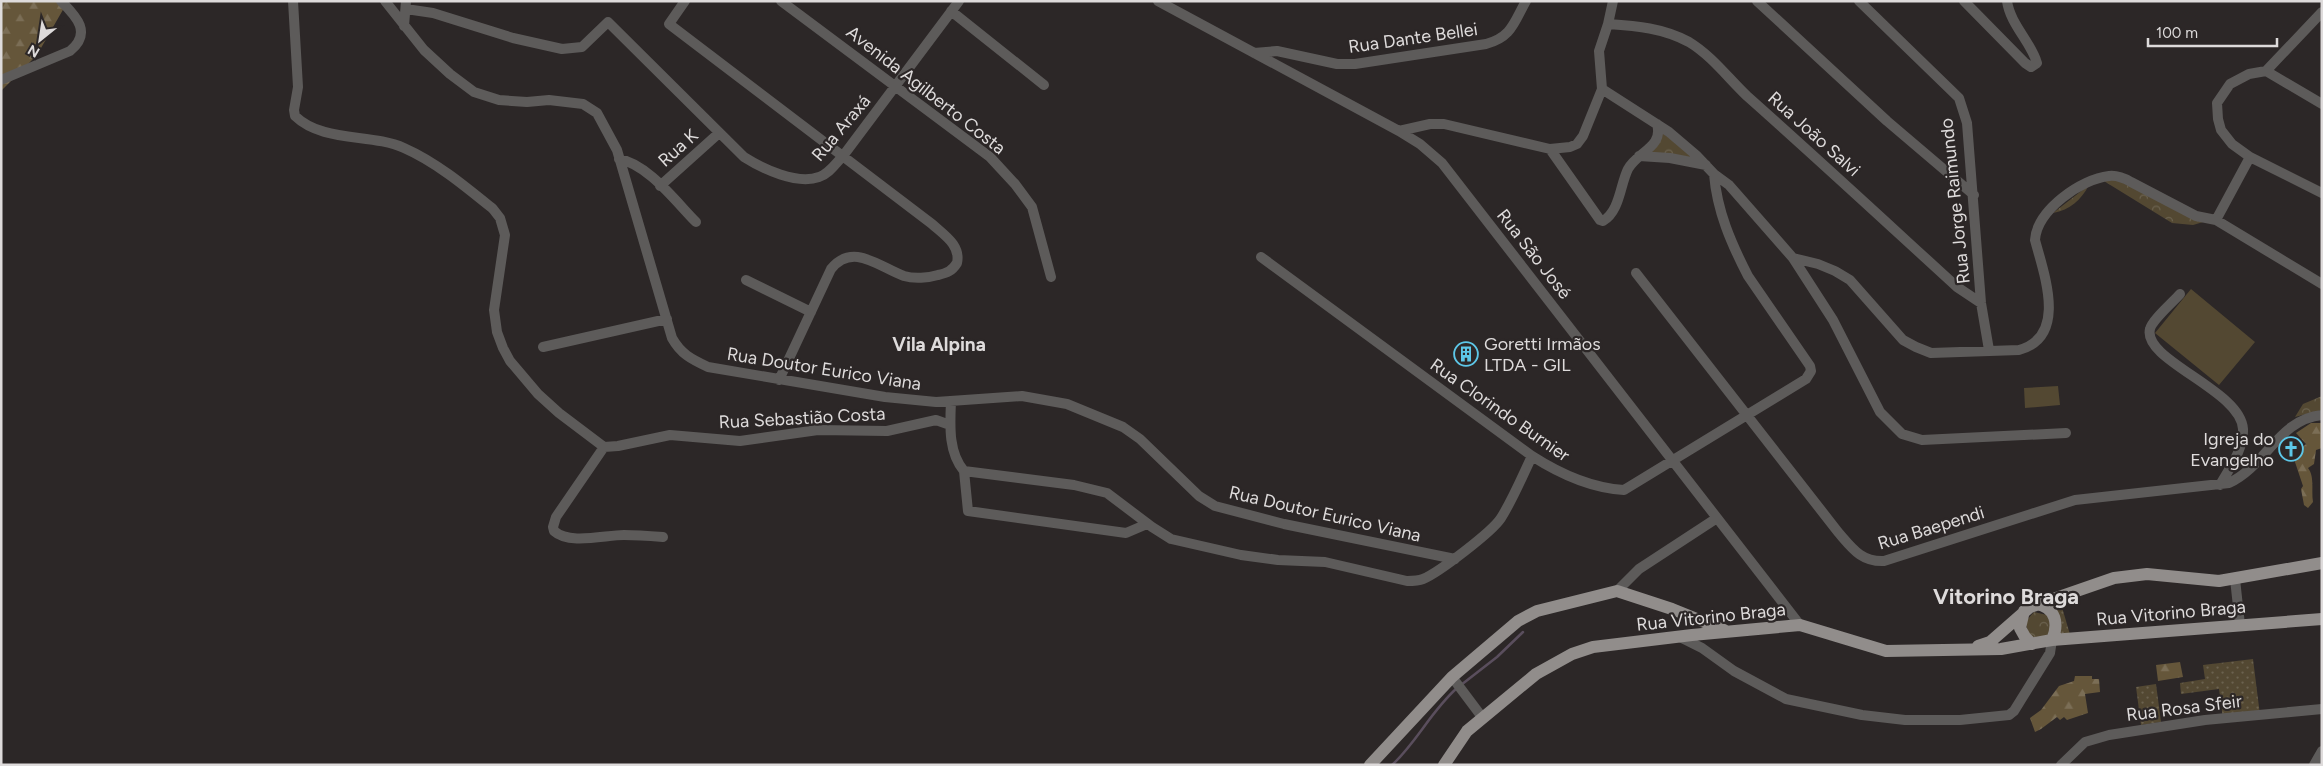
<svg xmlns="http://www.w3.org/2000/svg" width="2323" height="766" viewBox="0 0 2323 766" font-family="Figtree,sans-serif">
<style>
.forest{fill:url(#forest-firs)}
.park{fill:url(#park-crowns)}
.garden{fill:url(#garden-dots)}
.pitch{fill:#534832}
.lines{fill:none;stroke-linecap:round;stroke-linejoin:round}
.stream{stroke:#5a4e5d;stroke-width:2.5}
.minor{stroke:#5d5b5a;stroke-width:10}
.major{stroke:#918d8b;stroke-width:12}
.labels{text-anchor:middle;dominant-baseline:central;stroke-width:4.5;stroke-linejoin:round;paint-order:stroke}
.street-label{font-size:18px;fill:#dedbdb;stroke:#2c2727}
.poi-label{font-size:18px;fill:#dedbdb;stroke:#2c2727;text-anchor:start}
.neighbourhood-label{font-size:19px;font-weight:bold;fill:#dedbdb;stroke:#2c2727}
.district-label{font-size:22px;font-weight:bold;fill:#dedbdb;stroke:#2c2727}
</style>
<defs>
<pattern id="forest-firs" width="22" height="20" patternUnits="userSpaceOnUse" patternTransform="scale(1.25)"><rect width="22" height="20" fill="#65563a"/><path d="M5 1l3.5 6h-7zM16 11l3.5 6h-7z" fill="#7b6e56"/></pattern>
<pattern id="park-crowns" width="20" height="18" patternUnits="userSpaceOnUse" patternTransform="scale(1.25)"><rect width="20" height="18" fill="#534832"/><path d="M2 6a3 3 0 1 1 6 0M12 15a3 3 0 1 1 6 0" fill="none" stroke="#6b624f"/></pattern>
<pattern id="garden-dots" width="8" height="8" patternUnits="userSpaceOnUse" patternTransform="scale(1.25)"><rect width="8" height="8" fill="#534832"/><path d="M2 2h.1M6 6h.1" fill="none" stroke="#6b624f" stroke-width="1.8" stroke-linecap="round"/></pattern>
</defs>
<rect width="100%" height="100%" fill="#2c2727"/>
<!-- forest -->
<path class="forest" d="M1,1h67l-31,54 -36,36z
M2311,423h11v25l-6,2 -2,14 -6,4c7,9 3,23 5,34l-5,6 -4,-3 -3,-16 2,-3 -9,-27v-4l12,-11 -10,-11z
M2180,662l3,15 -25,4 -2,-16z
M2075,676h17v3h7l1,13 -15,2 3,19 -21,7 -3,-3 -4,3 -3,-3 -16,12 -6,3 -5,-14 11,-8 18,-24 15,-5z"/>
<!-- park -->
<path class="park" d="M1661,132l36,26 -46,-4z
M2111,175l99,45 -17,5 -21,-2 -73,-45z
M2089,185c-8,15 -19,25 -36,28z
M2322,396v14l-27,7 8,-13z
M2034,612l13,3 5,9 -5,13h-17l-5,-15z"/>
<!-- garden -->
<path class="garden" d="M2059,597l12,41 -17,1 -3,-31z
M2253,659l7,56 -37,4 -4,-30 -38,5 -1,-11 25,-4 -2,-14z
M2156,684l5,38 -20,3 -5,-38z"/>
<!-- pitch -->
<path class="pitch" d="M2191,289l64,53 -36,43 -64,-52z
M2058,386l2,19 -35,3 -1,-20z"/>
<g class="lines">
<!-- stream -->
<path class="stream" d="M1461,685l36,-28 26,-25
M1392,765c25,-23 39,-54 65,-77"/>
<!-- minor -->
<path class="minor" d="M293,1l5,86 -4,23 1,6c28,27 76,17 109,32 32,14 62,39 89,61l7,9 5,17 -11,75 3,22 6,16 7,13 28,33 21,19 45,34 14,-1 52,-11 70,6 78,-11 69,1 49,-11 14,5
M385,1l39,49 26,24 24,18 25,8 28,2 22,-2 34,4 14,9 20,37 55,188c9,16 19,21 36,29l177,30 51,5 86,-6 45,8 56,23 17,12 59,57 16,10 69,18 171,35
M685,1l-16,23 263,200c12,11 29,21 25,39 -5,8 -10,10 -19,12 -10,3 -24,4 -34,1 -25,-9 -51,-34 -73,-7l-52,111
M781,1l209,156 25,27 17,23 19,70
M1158,1l241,130 21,13 22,19 358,462
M1757,1l130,120 87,74
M1859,1l100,97 8,25 14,180 8,47
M1964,1l61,62 6,4 6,-4c-6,-21 -27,-39 -30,-62
M406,9l27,4 80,25 49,11 20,-2 26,-25 136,135c19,12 53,28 75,20 10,-3 17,-14 24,-21l116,-155
M951,11l93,74
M2322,12l-56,59 -17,3 -19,10 -13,19 1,16 3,11 11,14 18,13 72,36
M1608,24c29,2 55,4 81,18 23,14 39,36 58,54 71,63 140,127 210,191l24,16
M404,26l2,-25
M1254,53l23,-2 60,13h18l131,-20c26,-7 28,-22 40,-43
M2266,71l56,33
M1,80l69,-29c22,-18 7,-34 -9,-50
M1602,89l67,43 27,23 18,19 15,11 64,73 40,62 47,92 22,22 20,6 144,-7
M1399,131l31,-7h14l106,25 20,-2 7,-3 6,-8 19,-47 -3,-38 9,-27 5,-23
M1550,149l50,71 3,1c17,-10 17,-36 25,-52 9,-17 36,-22 29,-45
M1639,156l31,2 36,7
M619,159c29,5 57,43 77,63
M660,186l59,-53
M2216,220l34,-63
M1261,257l271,199c28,18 58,32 92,34l182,-111 5,-8 -1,-5 -62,-90c-17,-33 -31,-65 -34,-102
M1793,258l25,6 17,7 15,9 53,60 13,7 15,6 88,-3c49,-13 25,-76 16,-110 2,-30 46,-61 74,-64 8,-1 15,2 22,6l65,34 20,4 106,64
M1636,273l202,259c14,16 23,30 46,29l191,-61 154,-17c37,-17 50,-64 93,-68
M746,280l65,32
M2180,294c-7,8 -28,26 -30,35 -8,31 91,61 93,100 1,20 -14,40 -23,56
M543,347l124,-28
M951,401c-1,24 -3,51 13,70l110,14 33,8 45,34 19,12 70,16 37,5 47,2 82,19c6,0 11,0 16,-2 15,-6 69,-47 78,-61 12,-19 21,-41 31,-62
M604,447l-48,70 -3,10 1,4c15,14 51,4 70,4 13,0 26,1 39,2
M964,471l4,40 158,22 21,-9
M2235,579l5,46
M1617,591l22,-22 78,-51
M1680,637l22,11 32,23 52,28 76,16 43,5h55l49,-5 5,-4 36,-58 2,-13
M1452,677l30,40
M2061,765l24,-23 24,-7 96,-15 117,-11
M2314,765l8,-14"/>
<!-- major -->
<path class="major" d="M2037,604c19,4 22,20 15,36
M2024,611l-4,17 5,9 7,7
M1978,646l12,-4 40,-35 84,-29 33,-4 72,7 103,-18
M1370,765l82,-88 66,-56 19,-10 80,-20 55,18 52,21
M1444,765l23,-34 69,-57 36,-20 21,-7 99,-12 108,-10 86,26 115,-2 51,-9 270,-21"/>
</g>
<!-- icons -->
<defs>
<g id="building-ring" transform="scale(1.25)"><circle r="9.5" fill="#2c2727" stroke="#5dc7e8" stroke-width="1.5"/><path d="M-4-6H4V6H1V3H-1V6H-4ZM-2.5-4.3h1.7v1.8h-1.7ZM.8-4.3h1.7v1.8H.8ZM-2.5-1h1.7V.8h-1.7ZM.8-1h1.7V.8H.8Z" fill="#5dc7e8"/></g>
<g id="church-ring" transform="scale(1.25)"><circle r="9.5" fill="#2c2727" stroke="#5dc7e8" stroke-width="1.5"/><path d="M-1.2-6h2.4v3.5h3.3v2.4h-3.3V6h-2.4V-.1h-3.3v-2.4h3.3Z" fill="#5dc7e8"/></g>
</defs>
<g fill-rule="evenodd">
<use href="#building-ring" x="1466" y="354"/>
<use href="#church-ring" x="2291" y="449"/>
</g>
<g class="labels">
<!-- street labels -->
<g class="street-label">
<text transform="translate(1413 38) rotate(-8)">Rua Dante Bellei</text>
<text transform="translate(926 90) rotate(38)">Avenida Agilberto Costa</text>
<text transform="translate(841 128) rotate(-50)">Rua Araxá</text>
<text transform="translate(1814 134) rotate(42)">Rua João Salvi</text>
<text transform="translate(678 148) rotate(-42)">Rua K</text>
<text transform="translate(1955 201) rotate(-96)">Rua Jorge Raimundo</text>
<text transform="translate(1534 254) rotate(52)">Rua São José</text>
<text transform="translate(824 369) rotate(9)">Rua Doutor Eurico Viana</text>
<text transform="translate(1500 410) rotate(35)">Rua Clorindo Burnier</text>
<text transform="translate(802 418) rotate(-3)">Rua Sebastião Costa</text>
<text transform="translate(1325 514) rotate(13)">Rua Doutor Eurico Viana</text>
<text transform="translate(1931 528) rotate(-17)">Rua Baependi</text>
<text transform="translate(2171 613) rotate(-5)">Rua Vitorino Braga</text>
<text transform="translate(1711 617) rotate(-6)">Rua Vitorino Braga</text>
<text transform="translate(2184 708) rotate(-7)">Rua Rosa Sfeir</text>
</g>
<!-- poi labels -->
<g class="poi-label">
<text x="1484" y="344">Goretti Irmãos<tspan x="1484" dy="21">LTDA - GIL</tspan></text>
<text x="2274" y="439" text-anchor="end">Igreja do<tspan x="2274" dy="21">Evangelho</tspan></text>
</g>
<!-- neighbourhood labels -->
<g class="neighbourhood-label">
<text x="939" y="344">Vila Alpina</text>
</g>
<!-- district labels -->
<g class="district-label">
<text x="2006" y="596">Vitorino Braga</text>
</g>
</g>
<!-- border -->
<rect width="2323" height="766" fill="none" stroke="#dedbdb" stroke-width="5"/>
<!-- north arrow -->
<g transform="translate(40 40) rotate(210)" stroke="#2c2727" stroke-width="4" paint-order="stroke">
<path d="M0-4L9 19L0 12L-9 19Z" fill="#dedbdb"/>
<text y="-8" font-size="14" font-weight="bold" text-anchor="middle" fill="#dedbdb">N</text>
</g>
<!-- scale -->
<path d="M2148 38v8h129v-8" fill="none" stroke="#dedbdb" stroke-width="2.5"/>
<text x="2156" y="38" font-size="15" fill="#dedbdb" stroke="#2c2727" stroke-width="4" paint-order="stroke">100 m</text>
</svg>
